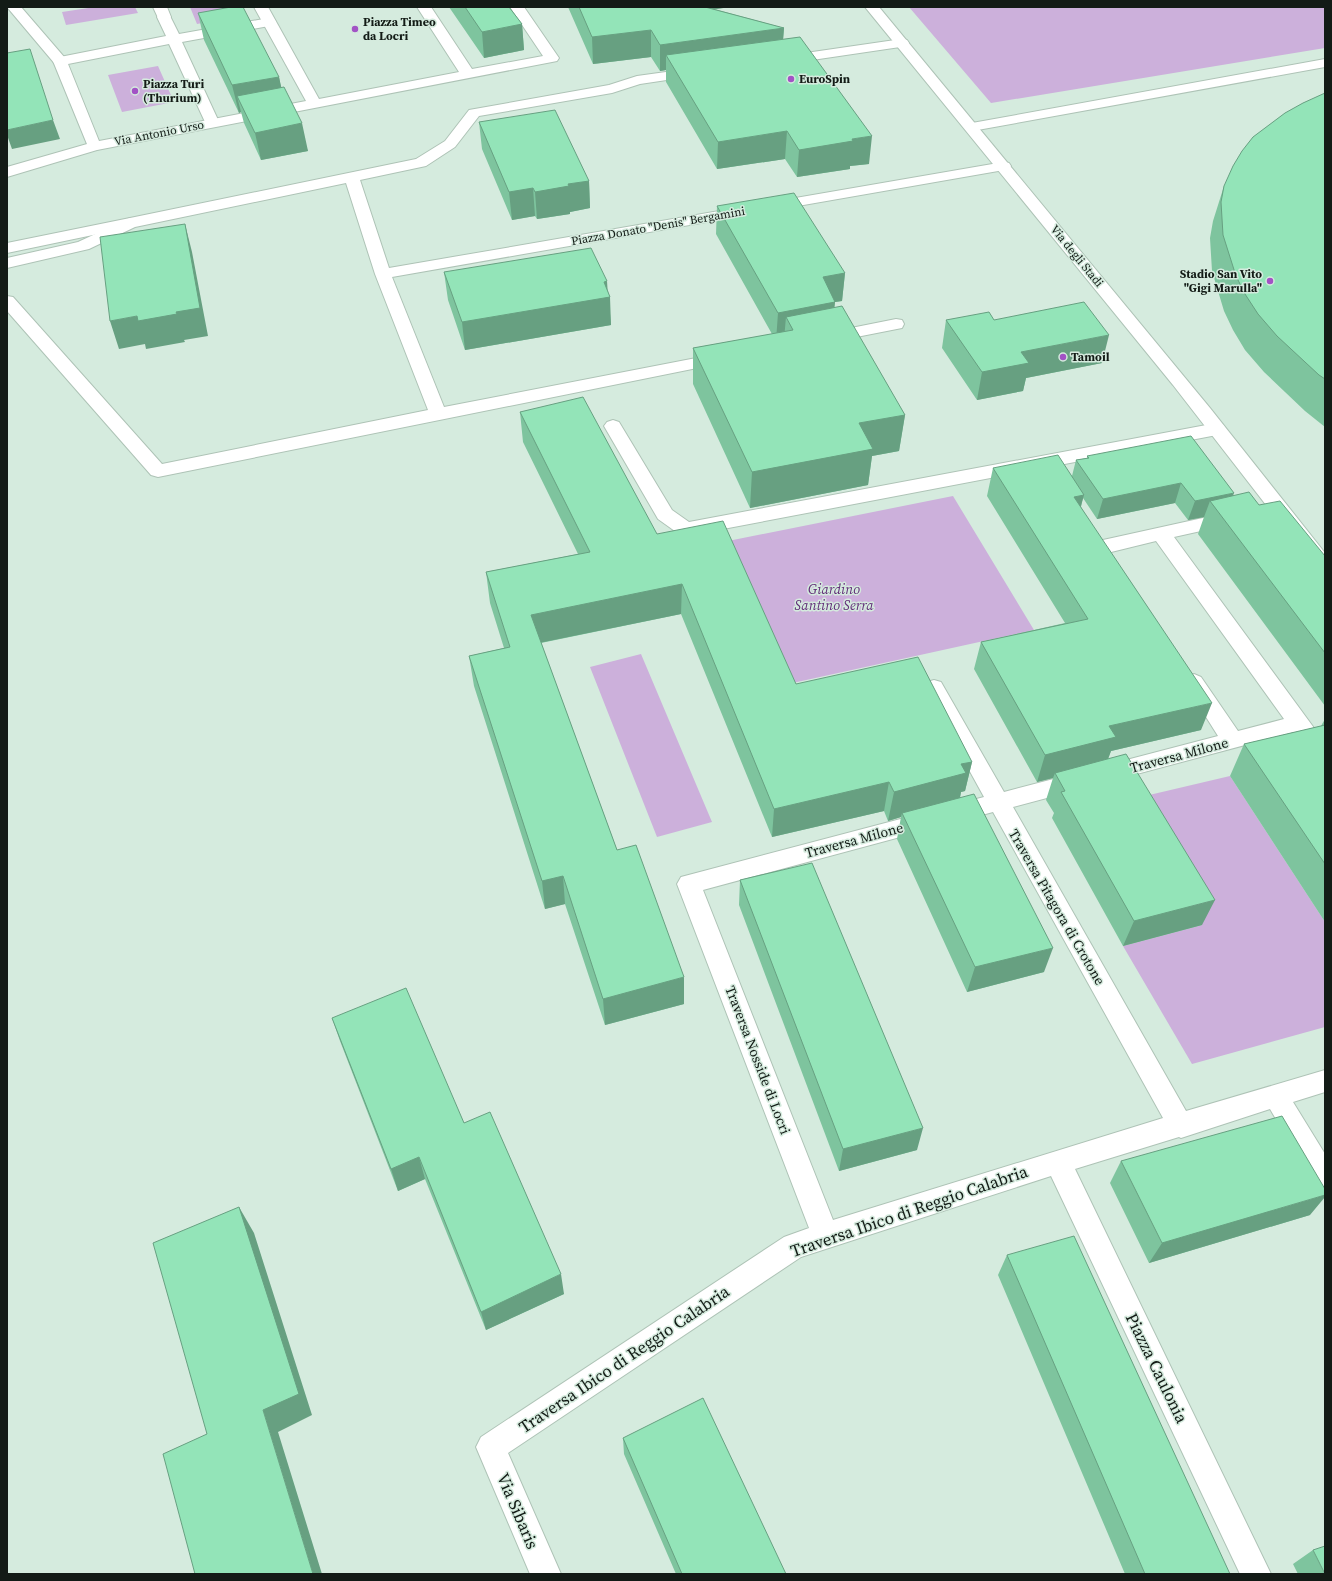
<svg xmlns="http://www.w3.org/2000/svg" width="1332" height="1581" viewBox="0 0 1332 1581" font-family="'Source Serif 4',serif">
<style>
.green{fill:#ccb0db}
.lines{fill:none;stroke-linecap:round;stroke-linejoin:round}
.lane-casing{stroke:#aec3b6;stroke-width:2}
.street-casing{stroke:#aec3b6;stroke-width:2}
.secondary-casing{stroke:#aec3b6;stroke-width:2}
.lane{fill:#fff;fill-rule:evenodd}
.street{fill:#fff;fill-rule:evenodd}
.secondary{fill:#fff;fill-rule:evenodd}
.wall{fill:#7ec49e}
.shaded-wall{fill:#67a081}
.building{fill:#93e4b8;stroke:#67a081}
.poi-dot{fill:#a253c5;stroke:#d5ebde;stroke-width:1.5}
.labels{text-anchor:middle;dominant-baseline:central;stroke-width:3;stroke-linejoin:round;paint-order:stroke}
.far-poi-label{font-size:12px;font-weight:bold;fill:#131b16;stroke:#d5ebde;text-anchor:start}
.far-street-label{font-size:12px;fill:#131b16;stroke:#d5ebde}
.park-label{font-size:14px;font-style:italic;fill:#622e79;stroke:#d5ebde}
.street-label{font-size:14px;fill:#131b16;stroke:#d5ebde}
.near-street-label{font-size:17px;fill:#131b16;stroke:#d5ebde}
</style>
<rect width="100%" height="100%" fill="#d5ebde"/>
<!-- green -->
<path class="green" d="M95,7h40l3,6 -72,12 -4,-13z
M190,7h44l4,9 -41,8z
M909,7h416v41l-334,55z
M158,66l16,36 -52,10 -14,-37z
M953,496l81,134 -246,54 -65,-142z
M641,654l71,168 -55,15 -67,-170z
M1230,776l95,146v105l-133,37 -69,-118 79,-21 -74,-125z"/>
<g class="lines">
<!-- lane casing -->
<g class="lane-casing">
<path id="lane" d="M164,13l5,1 10,20 90,-16 5,1 2,3 -2,3 -5,1 -87,16 37,80 -2,3 -5,1 -5,-1 -2,-3 -36,-78 -101,20 33,82 -2,3 -5,1 -5,-1 -36,-88 2,-3 5,-1 106,-21 -9,-19 2,-3z
M1325,59v8l-353,64 -5,-1 -2,-3 2,-3 5,-1z
M130,218l6,2 2,3 -2,3 -129,27v-10z"/>
</g>
<!-- street casing -->
<g class="street-casing">
<path id="street" d="M7,7h14l44,51 2,3 -2,3 -5,1 -5,-1z
M153,7h14l4,10 -2,3h-10z
M254,7h14l51,92 140,-27 -42,-65h14l41,62 71,-13 -33,-49h14l35,51 -2,3 -5,1 -455,88 -90,27v-10l87,-25 212,-41z
M902,39l5,1 2,3 -2,3 -122,18 -5,-1 -2,-3 2,-3 5,-1z
M695,68l5,1 2,3 -2,3 -60,9 -28,9 -133,23 -24,31 -29,19 -66,14 29,88 615,-106 5,1 2,3 -2,3 -5,1 -612,107 52,130 278,-54 6,1 3,4 -3,4 -6,1 -564,114 -7,-2 -144,-164v-15l6,1 149,167 266,-54 -53,-136 -29,-91 -211,44 -46,22 -82,19v-10l71,-16 52,-24 286,-59 29,-18 24,-31 140,-25 28,-9z
M896,319l6,1 2,4 -2,4 -76,15 -6,-1 -2,-4 2,-4 6,-1z
M613,420l6,2 53,88 17,12 528,-99 6,2 3,4 -3,4 -6,2 -531,101 -7,-2 -21,-15 -54,-93 3,-4z
M1230,512l7,1 2,5 -2,5 -63,14 151,206v24l-8,-2 -23,-33 -281,75 173,304 139,-41v22l-32,10 32,52v36l-9,-3 -46,-78 -89,29 -2,-1 -104,32 196,405h-31l-189,-398 -250,81 -293,196 53,121h-31l-54,-127 5,-10 303,-200 25,-9 -132,-344 4,-7 303,-80 -60,-109 3,-6 7,-2 7,2 63,110 214,-56 -34,-54 3,-5 7,-3 7,3 37,54 46,-12 -128,-178 -53,13 -7,-2 -3,-5 3,-5 7,-2zM993,812l170,306 -330,102 -130,-330z"/>
</g>
<!-- secondary casing -->
<g class="secondary-casing">
<path id="secondary" d="M865,7h14l331,401 115,145v21l-7,-2 -145,-187z"/>
</g>
<!-- lane -->
<use href="#lane" class="lane"/>
<!-- street -->
<use href="#street" class="street"/>
<!-- secondary -->
<use href="#secondary" class="secondary"/>
</g>
<!-- wall -->
<path class="wall" d="M449,7h60l13,17 2,26 -40,8z
M568,7h162l-16,2 70,19 -1,11 86,125 -19,2v3l-53,8 -12,-18 -68,10 -51,-87v-12l-6,1 -9,-14 -58,7z
M198,13l81,64 2,11 27,63 -47,9 -17,-37 -3,-11 -2,1 -35,-73z
M1325,93v334l-20,-16 -41,-39 -19,-22 -12,-20 -9,-19 -12,-40 -2,-33 3,-17 11,-35z
M479,122l110,59 1,27 -20,4v2l-33,5 -2,-3 -23,4 -30,-71z
M717,206l128,67 -3,28 -7,1 -1,6 71,107 -6,36 -27,5 -4,29 -118,23 -57,-124v-36l79,-14 -56,-100z
M444,272l164,19 3,34 -146,25 -17,-50z
M946,320h48l108,43 -76,15 -3,13 -46,9 -35,-52z
M520,412l137,122 139,150 176,78 -7,29 -4,1 -1,6 84,174 -77,20 -70,-153 4,-22 -13,4 -4,-10 -112,26 -91,-223 -140,29 76,207 67,154 -79,21 -40,-121 -20,5 -71,-223 -5,-30 35,-8 -14,-45 -4,-31 92,-18 -55,-112z
M1087,456l146,40 26,9 66,51v150l-127,-172 6,-17 -16,3 -13,-17 -78,16 -14,-21 -2,9 120,223 -90,21 -3,8 94,166 -79,21 -71,-128 2,-5 -8,-13 7,-22 -16,4 -63,-113 7,-27 84,-19 -78,-127 6,-28 79,8 4,-16 11,-2z
M1325,719v203l-95,-146 14,-32 77,-18z
M740,880l177,270 -78,21 -100,-266z
M332,1018l132,105 100,171 -78,36 -61,-151 -27,12 -58,-150z
M1121,1161l189,54 -161,48 -39,-80z
M1007,1255l223,319h-105l-127,-299z
M623,1438l163,136h-110l-52,-120z
M1313,1550l12,24h-27l-5,-10z"/>
<!-- shaded-wall -->
<path class="shaded-wall" d="M666,7h64l-64,10z
M522,24l2,26 -40,8 -2,-26z
M784,28l-2,26 -116,1v15l-6,1v-26z
M651,30v27l-58,7 -1,-27z
M279,77l6,27 -48,-8 4,16 -2,1 -7,-28z
M53,120l7,19 -48,10 -5,-14v-5z
M302,123l6,28 -47,9 -6,-27z
M787,131l-2,28 -68,10 1,-27z
M872,136l-3,28 -19,2v3l-53,8 2,-27 53,-11z
M589,181l1,27 -20,4v2l-33,5 -2,-27 33,-8z
M533,188l2,28 -23,4 -3,-28z
M185,224l7,28 16,84 -24,4 1,2 -39,7 -1,-5 -26,5 -9,-28 27,-5 39,-4z
M845,273l-3,28 -7,1 -3,28h-39l-7,-13 -2,22 -8,2 2,-28 45,-36z
M607,281l1,16h2l1,28 -146,25 -3,-28z
M1109,335l-7,28 -76,15 -3,13 -46,9 5,-28 39,-20z
M905,415l-6,36 -27,5 -4,29 -118,23 2,-36 107,-49z
M1181,483l-6,20 -78,16 6,-20z
M1234,493l-7,19 -17,-11 -6,16 -16,3 7,-19z
M1084,495l-8,28 -2,-26z
M682,584l-1,30 -147,30 -3,-29z
M1212,703l-11,27 -90,21 -5,13 -51,9 -2,5 -16,4 8,-27 64,-29z
M972,762l-7,29 -4,1 -2,10 -57,11 -1,4 -13,4 6,-29 67,-28z
M889,782l-5,29 -112,26 2,-28z
M563,876l2,28 -20,5 -3,-28z
M1215,900l-13,25 -79,21 11,-25z
M1053,948l-9,24 -77,20 8,-25z
M684,977v27l-79,21 -2,-26z
M923,1128l-6,22 -78,21 4,-22z
M419,1157l6,22 -27,12 -7,-22z
M1325,1195v2l-15,18 -161,48 13,-20z
M239,1207l15,26 58,182 -34,17 44,142h-9l-50,-164z
M561,1274l3,20 -78,36 -5,-18z"/>
<!-- building -->
<path class="building" d="M231,7h12l36,70 -47,8 -34,-72z
M465,7h44l13,17 -40,8z
M579,7h126l79,21 -124,17 -9,-15 -59,7z
M800,37l72,99 -20,3 1,2 -54,9 -12,-19 -69,11 -52,-87z
M30,49l23,71 -46,10v-77z
M284,87l18,36 -47,10 -18,-37z
M1325,93v286l-6,-4 -42,-39 -19,-22 -13,-20 -9,-18 -13,-41 -2,-33 3,-16 9,-20 9,-15 11,-14 32,-24 18,-10z
M555,110l34,71 -21,3 1,2 -34,6 -2,-4 -24,4 -30,-70z
M794,193l51,80 -22,4 12,25 -57,11 -61,-107z
M185,224l15,84 -24,4 1,2 -39,7 -1,-5 -27,5 -10,-84z
M591,248l16,33 -3,1 6,15 -148,25 -18,-50z
M1084,302l25,33 -88,17 8,11 -47,9 -36,-52 43,-8 5,8z
M842,306l63,109 -46,8 14,26 -121,23 -59,-124 100,-18 -7,-13z
M583,397l74,137 66,-13 73,163 122,-27 54,105 -11,2 5,9 -72,19 -5,-10 -115,27 -92,-225 -151,31 86,235 19,-5 48,132 -81,22 -40,-123 -21,5 -73,-225 41,-9 -24,-75 104,-20 -70,-140z
M1191,436l43,57 -39,8 -14,-18 -78,16 -27,-39 13,-2 -2,-2z
M1058,455l26,40 -10,2 138,206 -103,23 7,11 -71,18 -64,-113 107,-23 -95,-151z
M1249,492l10,13 21,-4 45,55v97l-115,-152z
M1325,725v139l-81,-120z
M1126,754l89,146 -81,21 -73,-129 4,-1 -10,-18z
M974,794l79,154 -78,19 -73,-154z
M812,863l111,265 -80,21 -103,-269z
M406,988l58,135 26,-11 71,162 -80,38 -62,-155 -28,12 -59,-151z
M1282,1116l43,73v6l-163,48 -41,-82z
M239,1207l60,187 -36,16 50,164h-118l-32,-120 44,-20 -54,-191z
M1074,1236l156,338h-85l-138,-319z
M703,1398l83,176h-104l-59,-136z
M1325,1546v28l-12,-24z"/>
<!-- markers -->
<g class="poi-dot">
<circle cx="355" cy="29" r="4"/>
<circle cx="791" cy="79" r="4"/>
<circle cx="135" cy="91" r="4"/>
<circle cx="1270" cy="281" r="4"/>
<circle cx="1063" cy="357" r="4"/>
</g>
<g class="labels">
<!-- far-poi labels -->
<g class="far-poi-label">
<text x="363" y="22">Piazza Timeo<tspan x="363" dy="14">da Locri</tspan></text>
<text x="799" y="79">EuroSpin</text>
<text x="143" y="84">Piazza Turi<tspan x="143" dy="14">(Thurium)</tspan></text>
<text x="1262" y="274" text-anchor="end">Stadio San Vito<tspan x="1262" dy="14">"Gigi Marulla"</tspan></text>
<text x="1071" y="357">Tamoil</text>
</g>
<!-- far-street labels -->
<g class="far-street-label">
<text transform="translate(159 133) rotate(-11)">Via Antonio Urso</text>
<text transform="translate(658 226) rotate(-10)">Piazza Donato "Denis" Bergamini</text>
<text transform="translate(1077 256) rotate(51)">Via degli Stadi</text>
</g>
<!-- park labels -->
<g class="park-label">
<text x="834" y="589">Giardino<tspan x="834" dy="16">Santino Serra</tspan></text>
</g>
<!-- street labels -->
<g class="street-label">
<text transform="translate(1179 755) rotate(-15)">Traversa Milone</text>
<text transform="translate(854 840) rotate(-15)">Traversa Milone</text>
<text transform="translate(1057 907) rotate(60)">Traversa Pitagora di Crotone</text>
<text transform="translate(758 1060) rotate(69)">Traversa Nosside di Locri</text>
</g>
<!-- near-street labels -->
<g class="near-street-label">
<text transform="translate(909 1211) rotate(-19)">Traversa Ibico di Reggio Calabria</text>
<text transform="translate(624 1359) rotate(-34)">Traversa Ibico di Reggio Calabria</text>
<text transform="translate(1157 1368) rotate(64)">Piazza Caulonia</text>
<text transform="translate(518 1511) rotate(67)">Via Sibaris</text>
</g>
</g>
<!-- border -->
<rect width="1332" height="1581" fill="none" stroke="#131b16" stroke-width="16"/>
</svg>
